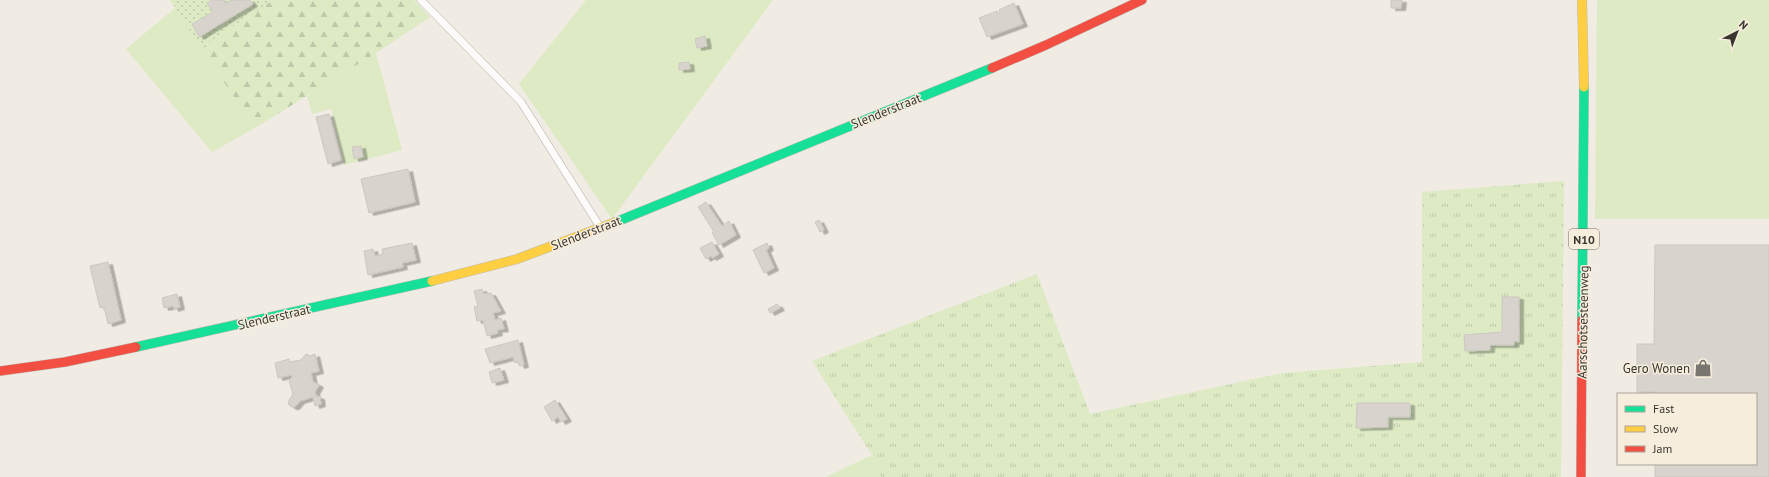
<svg xmlns="http://www.w3.org/2000/svg" width="1769" height="477" viewBox="0 0 1769 477" font-family="'PT Sans',sans-serif">
<style>
.grass{fill:#ddeac4}
.forest{fill:url(#forest-firs)}
.park{fill:url(#park-tufts)}
.garden{fill:url(#garden-dots)}
.building{fill:#d8d4cd;stroke:#cbc8c1;filter:url(#shadow)}
.lines{fill:none;stroke-linecap:round;stroke-linejoin:round}
.lane-casing{stroke:#bdb9b3;stroke-width:8}
.fast-casing{stroke:#bdb9b3;stroke-width:10}
.slow-casing{stroke:#bdb9b3;stroke-width:10}
.jam-casing{stroke:#bdb9b3;stroke-width:10}
.lane{stroke:#fdfcfb;stroke-width:7}
.fast{stroke:#16e098;stroke-width:9}
.slow{stroke:#ffcf43;stroke-width:9}
.jam{stroke:#f24e42;stroke-width:9}
.labels{text-anchor:middle;dominant-baseline:central;stroke-width:3;stroke-linejoin:round;paint-order:stroke}
.shield{fill:#f6eddd;stroke:#726d64;stroke-width:1}
.shield-label{font-size:12px;font-weight:bold;fill:#393630}
.street-label{font-size:13px;fill:#393630;stroke:#f6eddd}
.poi-label{font-size:13px;fill:#393630;stroke:#f6eddd;text-anchor:end}
</style>
<defs>
<pattern id="forest-firs" width="22" height="20" patternUnits="userSpaceOnUse"><rect width="22" height="20" fill="#ddeac4"/><path d="M5 1l3.5 6h-7zM16 11l3.5 6h-7z" fill="#bec9a9"/></pattern>
<pattern id="park-tufts" width="24" height="20" patternUnits="userSpaceOnUse"><rect width="24" height="20" fill="#ddeac4"/><path d="M3 7l-1-3M5 7V3M7 7l1-3M15 17l-1-3M17 17v-4M19 17l1-3" fill="none" stroke="#bec9a9"/></pattern>
<pattern id="garden-dots" width="8" height="8" patternUnits="userSpaceOnUse"><rect width="8" height="8" fill="#ddeac4"/><path d="M2 2h.1M6 6h.1" fill="none" stroke="#bec9a9" stroke-width="1.8" stroke-linecap="round"/></pattern>
<filter id="shadow"><feDropShadow dx="4.5" dy="2.5" stdDeviation="0" flood-color="#0004"/></filter>
</defs>
<rect width="100%" height="100%" fill="#f0ece3"/>
<!-- grass -->
<path class="grass" d="M586,0h187l-161,219 -93,-135z
M1597,0h172v219h-174z
M175,8l80,120 -43,24 -86,-103z
M376,53l26,97 -58,15 -13,-56 -19,5 -5,-18z
M872,455l9,22h-55z"/>
<!-- forest -->
<path class="forest" d="M273,0h141l16,17 -54,36 -121,75 -54,-80z"/>
<!-- park -->
<path class="park" d="M1564,181l-3,296h-680l-9,-22 -60,-94 225,-87 53,140 193,-41 139,-11v-170z"/>
<!-- garden -->
<path class="garden" d="M170,0h103l-72,48z"/>
<!-- building -->
<path class="building" d="M212,0h12l2,3 6,-3h18l3,4 -54,33 -7,-13 21,-12 -6,-9z
M1391,0h11l-1,8h-10z
M1014,3l9,21 -36,13 -8,-19 18,-7 1,3 2,-1 -1,-3z
M705,36l2,10 -10,2 -2,-9z
M689,62l1,7 -11,1v-7z
M329,114l12,46 -13,4 -12,-47z
M361,146l2,11 -9,2 -2,-12z
M408,169l7,33 -46,11 -8,-34z
M706,202l16,24 7,-5 7,14 -17,10 -7,-12 2,-1 -16,-25z
M819,220l5,10 -4,2 -5,-10z
M712,242l7,12 -7,4 -1,-2 -5,3 -6,-11z
M412,243l4,17 -14,3 1,4 -35,8 -4,-24 9,-2 2,7 8,-2 -1,-5z
M767,243l2,5 -3,2 8,18 -10,5 -11,-23z
M1655,245h114v232h-114v-13h101v-70h-101v-2h-18v-48h17z
M108,262l13,58 -13,4 -4,-17 -4,1 -10,-42z
M482,289l2,5 7,-1 10,18 -8,2 2,7 6,-2 3,11 -7,1 1,3 -11,3 -4,-16 -6,1 -3,-14 4,-1 -4,-15z
M177,294l3,13 -6,2 -1,-3 -9,2 -2,-10z
M1502,297h17v45l-5,-1v4h-24v5l-25,1 -1,-16 38,-3z
M777,304l3,4 -10,5 -2,-4z
M518,340l6,25 -4,1 -2,-4 -3,1 -2,-6 -23,6 -5,-14z
M306,354l4,2 5,-2 4,17 -8,2 2,9 6,3 -4,7 1,4 4,1 1,7 -6,2 -2,-9 -13,4 -5,6h-3l-3,-2 -1,-3 5,-8 -4,-13 3,-4 -1,-2 -13,3 -3,-15 14,-4 1,3 11,-2z
M500,368l4,12 -12,3 -3,-11z
M555,400l12,19 -6,3 -3,-5 -6,4 -8,-14z
M1357,403h53v14h-22v10l-32,1z"/>
<g class="lines">
<!-- lane casing -->
<g class="lane-casing">
<path id="lane" d="M421,0l100,102 79,125"/>
</g>
<!-- fast casing -->
<g class="fast-casing">
<path id="fast" d="M616,222l376,-154
M1582,320l2,-233
M136,347l296,-66"/>
</g>
<!-- slow casing -->
<g class="slow-casing">
<path id="slow" d="M1582,0l2,87
M432,281l85,-22 99,-37"/>
</g>
<!-- jam casing -->
<g class="jam-casing">
<path id="jam" d="M992,68l54,-23 96,-45
M0,371l65,-9 71,-15
M1581,477l1,-157"/>
</g>
<!-- lane -->
<use href="#lane" class="lane"/>
<!-- fast -->
<use href="#fast" class="fast"/>
<!-- slow -->
<use href="#slow" class="slow"/>
<!-- jam -->
<use href="#jam" class="jam"/>
</g>
<!-- icons -->
<defs>
<g id="shop-bare" transform="scale(1.38)"><path d="M-5-2.5h2.3a2.7 3.5 0 0 1 5.4 0H5L5.5 6h-11ZM-1.5-2.5h3a1.5 2.3 0 0 0-3 0Z" fill="#79766f" stroke="#f6eddd" stroke-width="2.5" paint-order="stroke"/></g>
</defs>
<g fill-rule="evenodd">
<use href="#shop-bare" x="1703" y="368"/>
</g>
<g class="labels">
<!-- shield labels -->
<rect class="shield" x="1569" y="229" width="30" height="20" rx="3"/>
<g class="shield-label">
<text x="1584" y="239">N10</text>
</g>
<!-- street labels -->
<g class="street-label">
<text transform="translate(886 111) rotate(-22)">Slenderstraat</text>
<text transform="translate(586 233) rotate(-21)">Slenderstraat</text>
<text transform="translate(274 317) rotate(-13)">Slenderstraat</text>
<text transform="translate(1583 322) rotate(-89)">Aarschotsesteenweg</text>
</g>
<!-- poi labels -->
<g class="poi-label">
<text x="1690" y="368">Gero Wonen</text>
</g>
</g>
<!-- legend -->
<rect x="1617" y="393" width="140" height="72" fill="#f6eddd" stroke="#aaa498"/>
<rect x="1625" y="406" width="20" height="6" fill="#16e098" stroke="#aaa498"/>
<text x="1653" y="413" font-size="12" fill="#393630">Fast</text>
<rect x="1625" y="426" width="20" height="6" fill="#ffcf43" stroke="#aaa498"/>
<text x="1653" y="433" font-size="12" fill="#393630">Slow</text>
<rect x="1625" y="446" width="20" height="6" fill="#f24e42" stroke="#aaa498"/>
<text x="1653" y="453" font-size="12" fill="#393630">Jam</text>
<!-- north arrow -->
<g transform="translate(1737 32) rotate(42)" stroke="#f6eddd" stroke-width="3" paint-order="stroke">
<path d="M0-3L7 15L0 10L-7 15Z" fill="#393630"/>
<text y="-6" font-size="11" font-weight="bold" text-anchor="middle" fill="#393630">N</text>
</g>
</svg>
